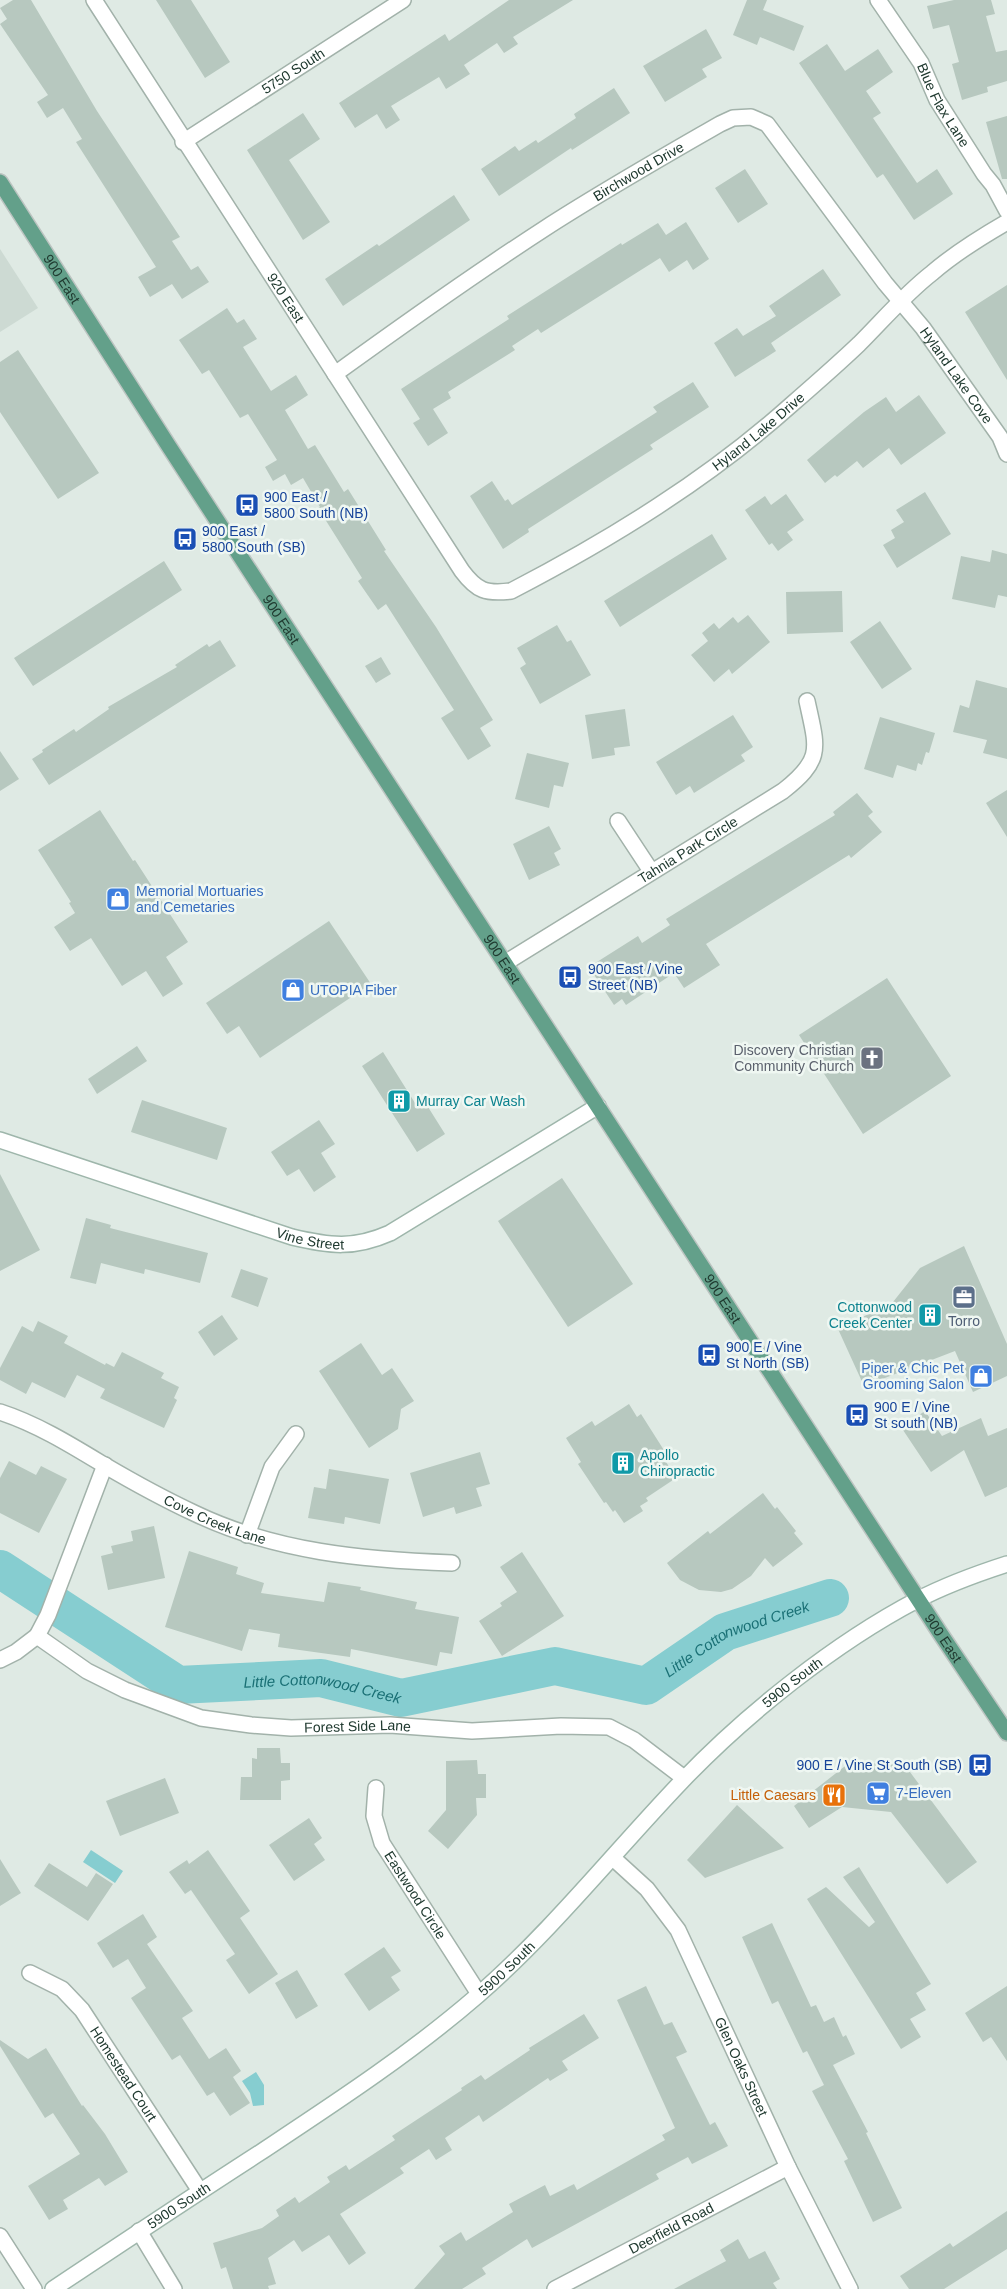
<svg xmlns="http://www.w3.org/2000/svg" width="1007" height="2289" viewBox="0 0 1007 2289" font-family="Arial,sans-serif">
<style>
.built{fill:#cddad3}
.water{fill:#86cdd0}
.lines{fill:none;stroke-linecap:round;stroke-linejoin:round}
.river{stroke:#86cdd0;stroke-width:38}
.building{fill:#b7c8bf}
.street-casing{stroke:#a2b2aa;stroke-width:18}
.secondary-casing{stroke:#9eb6ab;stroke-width:18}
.primary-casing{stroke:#bcc4c1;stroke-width:18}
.street{stroke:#fff;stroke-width:15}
.secondary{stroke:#fff;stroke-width:15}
.primary{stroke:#63a08a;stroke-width:15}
.labels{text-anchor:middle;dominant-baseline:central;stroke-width:5;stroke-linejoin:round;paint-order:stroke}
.street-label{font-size:14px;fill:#203a30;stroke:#eff7f2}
.transit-label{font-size:14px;fill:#164399;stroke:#eff7f2;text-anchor:start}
.shop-label{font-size:14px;fill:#366cbe;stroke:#eff7f2;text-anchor:start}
.worship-label{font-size:14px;fill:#5b616d;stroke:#eff7f2;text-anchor:end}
.culture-label{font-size:14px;fill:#0d838f;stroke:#eff7f2;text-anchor:start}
.service-label{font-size:14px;fill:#4e5e75;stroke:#eff7f2}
.food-label{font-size:14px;fill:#c56008;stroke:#eff7f2;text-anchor:end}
.water-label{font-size:15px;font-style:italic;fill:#1a7075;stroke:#eff7f2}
</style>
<rect width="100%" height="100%" fill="#dfeae4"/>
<!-- built -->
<path class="built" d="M0,249l38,59 -38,24z"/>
<!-- water -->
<path class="water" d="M91,1850l32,21 -8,12 -32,-21z
M256,2072l8,13v20l-11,1 -3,-13 -8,-12z"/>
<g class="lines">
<!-- river -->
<path class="river" id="s1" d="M0,1569l178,116 143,-7 80,20 154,-32 91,20 79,-54 105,-34"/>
</g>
<!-- building -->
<path class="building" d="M13,0h18l66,111 83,126 -8,4 19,29 7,-4 11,16 -27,17 -10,-15 -22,13 -12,-20 18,-10 -80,-125 6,-3 -19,-31 -16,10 -10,-16 11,-7 -48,-71 7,-5 -7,-11z
M156,0h35l39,62 -25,16z
M509,0h64l-60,37 5,7 -14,9 -7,-10 -33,22 6,9 -24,15 -7,-12 -48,29 9,14 -14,9 -9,-15 -22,14 -16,-25 106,-69 4,7z
M747,0h20l-4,10 41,16 -10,25 -34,-14 -3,8 -24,-10z
M954,0h37l4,14 -9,2 10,36 11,-2v31l-20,6 1,5 -26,8 -10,-36 7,-2 -10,-37 -16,4 -6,-23z
M706,29l16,29 -20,11 5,8 -42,25 -22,-36z
M827,44l18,27 33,-22 15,23 -27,19 15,22 -8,5 44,65 20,-14 16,25 -39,26 -31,-46 -6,4 -78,-115z
M614,88l16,25 -58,37 -1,-2 -72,48 -18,-27 34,-23 4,5 17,-11 2,3 38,-25 -2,-4z
M303,113l17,26 -31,21 41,62 -27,18 -56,-90z
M1007,116v63h-5l-16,-57z
M745,169l23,35 -30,19 -23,-35z
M454,195l16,25 -127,86 -18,-27 52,-35 2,2z
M686,222l23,37 -16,11 -6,-10 -18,12 -9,-14 -119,75 -3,-4 -26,17 3,4 -67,42 3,6 -18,11 15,24 -20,13 -15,-23 7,-4 -19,-30 108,-70 -2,-3 114,-73 1,2 36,-22 8,12z
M823,269l18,26 -70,48 5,8 -41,26 -21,-34 23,-15 6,8 33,-20 -7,-10z
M1007,285v95l-42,-68z
M227,308l10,15 7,-4 13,20 -14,8 28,44 25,-16 12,20 -23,15 23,39 7,-4 29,47 4,-3 38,61 -2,1 52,76 57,93 -13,8 11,18 -23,14 -27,-42 13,-8 -68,-106 -8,6 -20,-29 4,-3 -44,-70 2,-1 -17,-29 -12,7 -6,-11 -12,7 -8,-14 12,-7 -29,-46 -8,4 -31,-48 -7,4 -23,-34z
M18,350l81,123 -41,26 -58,-87v-50z
M693,382l16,25 -59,38 3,4 -125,80 1,3 -26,17 -33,-53 22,-15 13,20 3,-2 4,6 145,-93 -4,-5z
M919,395l27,38 -45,32 -12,-17 -26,20 -6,-7 -20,16 -2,-2 -10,8 -18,-23 57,-48 22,-15 10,15z
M925,492l26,42 -54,34 -14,-23 12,-7 -4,-8 13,-8 -8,-12z
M786,494l18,26 -17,12 6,8 -15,11 -6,-8 -3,2 -24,-35 20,-14 6,9z
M712,534l15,25 -107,68 -16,-26z
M992,550l15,4v43l-9,-2 -3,13 -43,-9 9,-43 29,6z
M164,561l18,29 -149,96 -19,-28z
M842,591l1,41 -56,2 -1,-42z
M748,615l22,27 -38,32 -3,-5 -15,13 -23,-27 17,-14 -6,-8 12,-10 5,6 14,-12 5,6z
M880,621l32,48 -30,20 -32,-47z
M557,625l10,17 4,-2 20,35 -51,29 -20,-36 6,-4 -9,-16z
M220,640l16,26 -187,119 -17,-26 11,-7 -1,-2 32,-21 2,3 33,-23 -1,-2 69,-40 -2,-2 32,-21 2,3z
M381,657l10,17 -15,9 -11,-17z
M976,680l31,8v71l-24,-6 4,-13 -34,-8 7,-27 9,3z
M625,709l5,37 -16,2 1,7 -23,4 -7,-44z
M733,715l20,32 -12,8 4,6 -51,32 -4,-7 -14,9 -20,-33z
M880,717l55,16 -6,20 -3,-1 -4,13 -4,-2 -2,8 -19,-6 -4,13 -29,-9z
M0,751l19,28 -19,12z
M527,753l42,10 -6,24 -9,-2 -5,23 -34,-9z
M1007,790v47l-21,-34z
M857,793l16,19 -5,4 14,16 -31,26 -2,-3 -143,89 14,21 -36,23 -10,-15 -48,32 -4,-6 -8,6 -25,-38 49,-31 4,7 28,-18 -4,-6 169,-104 -2,-3z
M100,810l33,51 2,-1 53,82 -22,15 17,27 -20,13 -17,-26 -24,15 -31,-48 -21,13 -16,-24 21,-14 -6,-10 2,-1 -33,-52z
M549,826l12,23 -7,4 6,12 -31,15 -16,-36z
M329,921l42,63 -111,74 -21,-32 -12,8 -21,-31z
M887,978l64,98 -88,58 -64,-99z
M137,1046l10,15 -50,33 -9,-15z
M383,1052l32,51 8,-4 22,35 -28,18 -55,-86z
M142,1100l85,28 -10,32 -86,-28z
M319,1120l16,24 -14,9 15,24 -22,15 -15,-23 -12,7 -16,-24z
M0,1174l40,76 -40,21z
M562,1178l71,106 -65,43 -70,-106z
M86,1218l25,7 -1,3 98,25 -8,30 -55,-14 -1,5 -43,-11 -5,21 -26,-6z
M964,1246l43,98v32l-34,16 -18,-41 -91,35 -26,-57 55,-27 27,-34z
M241,1269l27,9 -10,29 -27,-10z
M222,1315l16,24 -24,17 -16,-24z
M38,1321l30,15 -4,7 41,22 1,-2 8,4 8,-15 42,21 -3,5 18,9 -5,11 3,2 -13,28 -64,-30 5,-9 -28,-14 -12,23 -33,-16 -6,12 -26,-14v-12l22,-42 11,6z
M361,1343l21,32 10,-7 22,33 -13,8 -3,20 -29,19 -50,-77z
M629,1404l8,13 4,-3 26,41 -4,2 13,21 -30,20 2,3 -8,5 3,5 -19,12 -9,-13 -2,2 -7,-10 -2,1 -26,-39 3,-2 -15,-24 26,-17 3,5z
M925,1411l17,25 39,-18 7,18 19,-8v59l-22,10 -21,-47 -33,22 -30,-45z
M480,1452l10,32 -14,4 6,18 -26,8 -2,-7 -31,10 -13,-44z
M9,1461l27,14 5,-9 26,13 -28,54 -39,-20v-35z
M329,1469l60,10 -9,45 -35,-7 -1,7 -36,-6 6,-31 12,2z
M763,1493l12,16 2,-2 19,24 -2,2 9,11 -30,23 -8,-9 -14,18 -19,13 -11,3 -22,-2 -19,-10 -13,-17 41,-32 2,3z
M154,1526l11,52 -57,12 -7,-34 12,-3 -2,-7 22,-5 -2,-10z
M189,1551l49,16 -2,7 28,9 -3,10 63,9 4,-20 33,5 -1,3 57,12 -2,7 44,8 -7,37 -12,-2 -3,14 -86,-17 -1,8 -72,-10 2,-13 -31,-5 -7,22 -77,-24z
M522,1552l42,64 -62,40 -23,-35 23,-15 -2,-3 17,-11 -17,-25z
M257,1748h23l1,15h9v17l-9,1v19h-41l1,-23h11v-19l5,1z
M477,1760l1,14h8v24h-10l1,17 -29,34 -20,-18 18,-21v-49z
M849,1763l55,1 73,98 -30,22 -56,-72 -49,-5 -33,21 -15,-22z
M165,1778l14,35 -59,23 -14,-35z
M737,1805l47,43 -79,30 -18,-18z
M309,1818l13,20 -8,6 11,16 -31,21 -25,-36z
M208,1850l42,61 -10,7 38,56 -29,20 -23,-34 9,-6 -44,-64 -6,4 -16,-22 18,-12 2,4z
M0,1859l21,34 -21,13z
M49,1863l38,24 9,-14 17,11 -25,37 -54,-35z
M859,1867l72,117 -15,9 10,17 -16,9 11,18 -20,12 -94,-150 19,-12 43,40 6,-5 -32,-45z
M143,1914l14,23 -10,7 46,67 -11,7 27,41 17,-11 15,23 -8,6 17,26 -20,13 -16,-24 -7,4 -27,-41 -8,5 -41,-62 15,-10 -18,-29 -15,9 -16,-25z
M772,1923l39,84 5,-2 8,17 10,-5 9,20 3,-2 9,19 -22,11 35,67 -2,1 36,75 -29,14 -29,-61 4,-2 -36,-68 12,-6 -17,-34 -4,2 -25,-52 -6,3 -30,-67z
M384,1947l17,24 -10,6 9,13 -31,21 -25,-37z
M297,1970l21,36 -22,13 -21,-36z
M646,1986l18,39 8,-3 15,30 -11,5 34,68 5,-3 13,24 -36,18 -4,-7 -32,17 3,5 -127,69 -5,-9 -45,29 4,6 -24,15h-48l31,-35 -6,-8 22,-14 5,9 47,-29 -4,-8 36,-19 5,11 24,-12 3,6 88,-50 -3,-5 13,-7 -58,-128z
M1007,1986v75l-16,-24 -8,5 -18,-29z
M584,2014l15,24 -37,23 6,9 -18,11 -2,-3 -65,44 -4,-7 -34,23 7,12 -16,10 -7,-11 -29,19 4,5 -64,41 26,39 -17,12 -20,-30 -27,17 -8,-12 -26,18 8,26 -8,2 1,3h-36l-7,-22 -5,2 -8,-26 49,-15 17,-12 -3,-6 19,-13 4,6 31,-21 -3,-5 19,-12 3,5 46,-30 -3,-4 70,-46 -1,-2 20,-13 4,5 45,-30 -1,-2z
M0,2040l28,19 18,-11 36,58 1,-1 22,29 23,38 -23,14 -6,-8 -36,22 5,9 -19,11 -21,-34 52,-32 -27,-41 -8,5 -45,-72z
M1007,2211v38l-63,40h-35l-9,-13 50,-33 3,4z
M738,2239l11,20 16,-8 15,28 -7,4 4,6h-103l52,-28 -6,-11z"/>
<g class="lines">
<!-- street casing -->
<g class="street-casing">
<g id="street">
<path id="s2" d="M94,0l368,571c15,20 24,23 49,20 100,-52 196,-111 280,-186 23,-20 46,-40 68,-61 24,-24 46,-50 73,-71 23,-20 49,-36 75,-51"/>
<path id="s3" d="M878,0l43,63 16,37 47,74 9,11 14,26"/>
<path id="s4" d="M183,142l220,-142"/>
<path id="s5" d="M335,374c69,-50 138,-99 209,-145 57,-37 117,-71 176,-105l13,-6 18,-1 16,7 118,159 38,45 77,109 7,17"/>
<path d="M618,821l33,50"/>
<path id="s6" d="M505,963l278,-172c41,-32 34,-43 24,-90"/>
<path id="s7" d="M0,1412c37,12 71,33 104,53 29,17 60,34 90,48 81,39 170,47 258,50"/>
<path d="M247,1535l25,-68 24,-33"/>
<path d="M37,1636l11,-21 57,-150"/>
<path id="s8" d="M0,1660l16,-8 21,-16 50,35 38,19 76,28 50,7 40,3 99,-3 82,6 89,-5 48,1 25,13 50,38"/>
<path id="s9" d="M376,1788l-2,28 8,27 97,151"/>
<path id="s10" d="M613,1858l34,31 31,41 110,237 62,122"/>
<path id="s11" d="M30,1973l32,16 20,21 118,181"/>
<path d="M139,2231l35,58"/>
<path d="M0,2236l34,53"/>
<path id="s12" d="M555,2289l233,-122"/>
</g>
</g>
<!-- secondary casing -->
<g class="secondary-casing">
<g id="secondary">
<path id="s13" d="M0,1140l292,97c38,9 62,12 98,-4l208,-127"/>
<path id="s14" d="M53,2289c69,-46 138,-92 208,-137 74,-49 149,-98 216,-156 74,-64 138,-145 205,-215 64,-67 153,-138 235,-181 29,-15 59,-26 90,-36"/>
</g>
</g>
<!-- primary casing -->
<g class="primary-casing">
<g id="primary">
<path id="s15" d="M0,182l168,263 772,1188 67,100"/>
</g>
</g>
<!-- street -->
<use href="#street" class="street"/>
<!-- secondary -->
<use href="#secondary" class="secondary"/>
<!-- primary -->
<use href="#primary" class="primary"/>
</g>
<!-- icons -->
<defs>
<g id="bus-square" transform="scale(1.25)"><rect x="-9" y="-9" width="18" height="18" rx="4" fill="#1a4fb4" stroke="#eff7f2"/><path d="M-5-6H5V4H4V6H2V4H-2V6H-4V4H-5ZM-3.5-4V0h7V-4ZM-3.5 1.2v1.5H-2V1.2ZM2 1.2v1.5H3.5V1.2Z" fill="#fff"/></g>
<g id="shop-square" transform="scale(1.25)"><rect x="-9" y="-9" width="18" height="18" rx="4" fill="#3f7fe0" stroke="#eff7f2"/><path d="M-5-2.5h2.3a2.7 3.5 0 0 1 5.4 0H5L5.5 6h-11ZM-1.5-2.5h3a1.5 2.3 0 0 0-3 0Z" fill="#fff"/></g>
<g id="church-square" transform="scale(1.25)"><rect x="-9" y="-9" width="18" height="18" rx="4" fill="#6b7280" stroke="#eff7f2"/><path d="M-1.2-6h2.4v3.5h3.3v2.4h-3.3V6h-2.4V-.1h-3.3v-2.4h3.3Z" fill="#fff"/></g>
<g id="building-square" transform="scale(1.25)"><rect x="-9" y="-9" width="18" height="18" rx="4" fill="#0f9aa8" stroke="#eff7f2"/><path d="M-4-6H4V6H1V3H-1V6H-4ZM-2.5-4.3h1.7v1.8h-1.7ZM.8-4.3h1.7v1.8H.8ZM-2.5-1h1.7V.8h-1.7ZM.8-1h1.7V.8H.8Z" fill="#fff"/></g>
<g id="office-square" transform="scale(1.25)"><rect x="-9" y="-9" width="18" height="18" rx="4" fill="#5c6f8a" stroke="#eff7f2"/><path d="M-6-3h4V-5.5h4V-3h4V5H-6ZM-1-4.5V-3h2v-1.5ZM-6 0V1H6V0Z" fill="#fff"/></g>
<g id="supermarket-square" transform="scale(1.25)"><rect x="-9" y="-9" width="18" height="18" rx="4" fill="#3f7fe0" stroke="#eff7f2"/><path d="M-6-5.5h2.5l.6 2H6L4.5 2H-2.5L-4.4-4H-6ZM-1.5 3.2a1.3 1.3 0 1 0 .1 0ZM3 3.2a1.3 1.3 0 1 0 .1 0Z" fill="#fff"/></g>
<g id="restaurant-square" transform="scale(1.25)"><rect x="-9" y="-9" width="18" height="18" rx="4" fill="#e8710a" stroke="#eff7f2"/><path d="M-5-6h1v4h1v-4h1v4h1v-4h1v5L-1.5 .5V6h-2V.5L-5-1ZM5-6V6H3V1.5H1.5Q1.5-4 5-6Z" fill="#fff"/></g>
</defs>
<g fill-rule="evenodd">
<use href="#bus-square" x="247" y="505"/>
<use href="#bus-square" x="185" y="539"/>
<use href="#shop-square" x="118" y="899"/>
<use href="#bus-square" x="570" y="977"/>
<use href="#shop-square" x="293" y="990"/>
<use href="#church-square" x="872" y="1058"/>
<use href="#building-square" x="399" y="1101"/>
<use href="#office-square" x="964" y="1297"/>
<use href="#building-square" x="930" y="1315"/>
<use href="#bus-square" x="709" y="1355"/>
<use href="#shop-square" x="981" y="1376"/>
<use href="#bus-square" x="857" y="1415"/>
<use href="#building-square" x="623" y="1463"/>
<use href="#bus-square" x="980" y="1765"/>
<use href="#supermarket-square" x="878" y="1793"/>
<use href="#restaurant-square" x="834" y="1795"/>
</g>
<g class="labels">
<!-- street labels -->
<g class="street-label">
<text stroke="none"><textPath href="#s4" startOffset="131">5750 South</textPath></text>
<text stroke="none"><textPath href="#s3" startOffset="124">Blue Flax Lane</textPath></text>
<text stroke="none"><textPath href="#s5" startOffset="365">Birchwood Drive</textPath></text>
<text stroke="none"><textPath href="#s15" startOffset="115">900 East</textPath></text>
<text stroke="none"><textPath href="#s2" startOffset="354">920 East</textPath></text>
<text stroke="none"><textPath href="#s5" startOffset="824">Hyland Lake Cove</textPath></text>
<text stroke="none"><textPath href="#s2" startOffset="1031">Hyland Lake Drive</textPath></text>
<text stroke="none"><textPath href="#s15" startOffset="520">900 East</textPath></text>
<text stroke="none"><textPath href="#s6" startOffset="215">Tahnia Park Circle</textPath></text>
<text stroke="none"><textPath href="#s15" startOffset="925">900 East</textPath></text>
<text stroke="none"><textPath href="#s13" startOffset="326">Vine Street</textPath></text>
<text stroke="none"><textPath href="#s15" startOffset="1330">900 East</textPath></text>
<text stroke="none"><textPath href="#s7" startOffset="241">Cove Creek Lane</textPath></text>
<text stroke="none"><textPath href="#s15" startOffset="1735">900 East</textPath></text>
<text stroke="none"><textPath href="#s14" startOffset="961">5900 South</textPath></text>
<text stroke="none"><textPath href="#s8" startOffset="386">Forest Side Lane</textPath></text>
<text stroke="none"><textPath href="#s9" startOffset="118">Eastwood Circle</textPath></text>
<text stroke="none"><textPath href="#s14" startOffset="556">5900 South</textPath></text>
<text stroke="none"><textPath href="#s10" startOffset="248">Glen Oaks Street</textPath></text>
<text stroke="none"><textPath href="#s11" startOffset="141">Homestead Court</textPath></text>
<text stroke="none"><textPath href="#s14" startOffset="151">5900 South</textPath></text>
<text stroke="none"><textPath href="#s12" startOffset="131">Deerfield Road</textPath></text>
</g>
<!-- transit labels -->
<g class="transit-label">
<text x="264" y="497">900 East /<tspan x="264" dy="16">5800 South (NB)</tspan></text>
<text x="202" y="531">900 East /<tspan x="202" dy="16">5800 South (SB)</tspan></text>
<text x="588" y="969">900 East / Vine<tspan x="588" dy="16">Street (NB)</tspan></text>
<text x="726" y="1347">900 E / Vine<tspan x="726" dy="16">St North (SB)</tspan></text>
<text x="874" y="1407">900 E / Vine<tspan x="874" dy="16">St south (NB)</tspan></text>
<text x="962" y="1765" text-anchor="end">900 E / Vine St South (SB)</text>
</g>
<!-- shop labels -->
<g class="shop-label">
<text x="136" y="891">Memorial Mortuaries<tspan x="136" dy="16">and Cemetaries</tspan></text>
<text x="310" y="990">UTOPIA Fiber</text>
<text x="964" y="1368" text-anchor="end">Piper &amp; Chic Pet<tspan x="964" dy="16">Grooming Salon</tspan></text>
<text x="896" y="1793">7-Eleven</text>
</g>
<!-- worship labels -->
<g class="worship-label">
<text x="854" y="1050">Discovery Christian<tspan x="854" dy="16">Community Church</tspan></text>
</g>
<!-- culture labels -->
<g class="culture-label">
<text x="416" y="1101">Murray Car Wash</text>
<text x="912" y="1307" text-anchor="end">Cottonwood<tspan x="912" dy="16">Creek Center</tspan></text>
<text x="640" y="1455">Apollo<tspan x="640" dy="16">Chiropractic</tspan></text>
</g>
<!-- service labels -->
<g class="service-label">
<text x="964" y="1321">Torro</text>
</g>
<!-- food labels -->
<g class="food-label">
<text x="816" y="1795">Little Caesars</text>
</g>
<!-- water labels -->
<g class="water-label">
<text stroke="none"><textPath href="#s1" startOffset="792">Little Cottonwood Creek</textPath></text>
<text stroke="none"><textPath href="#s1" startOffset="358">Little Cottonwood Creek</textPath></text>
</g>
</g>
</svg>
